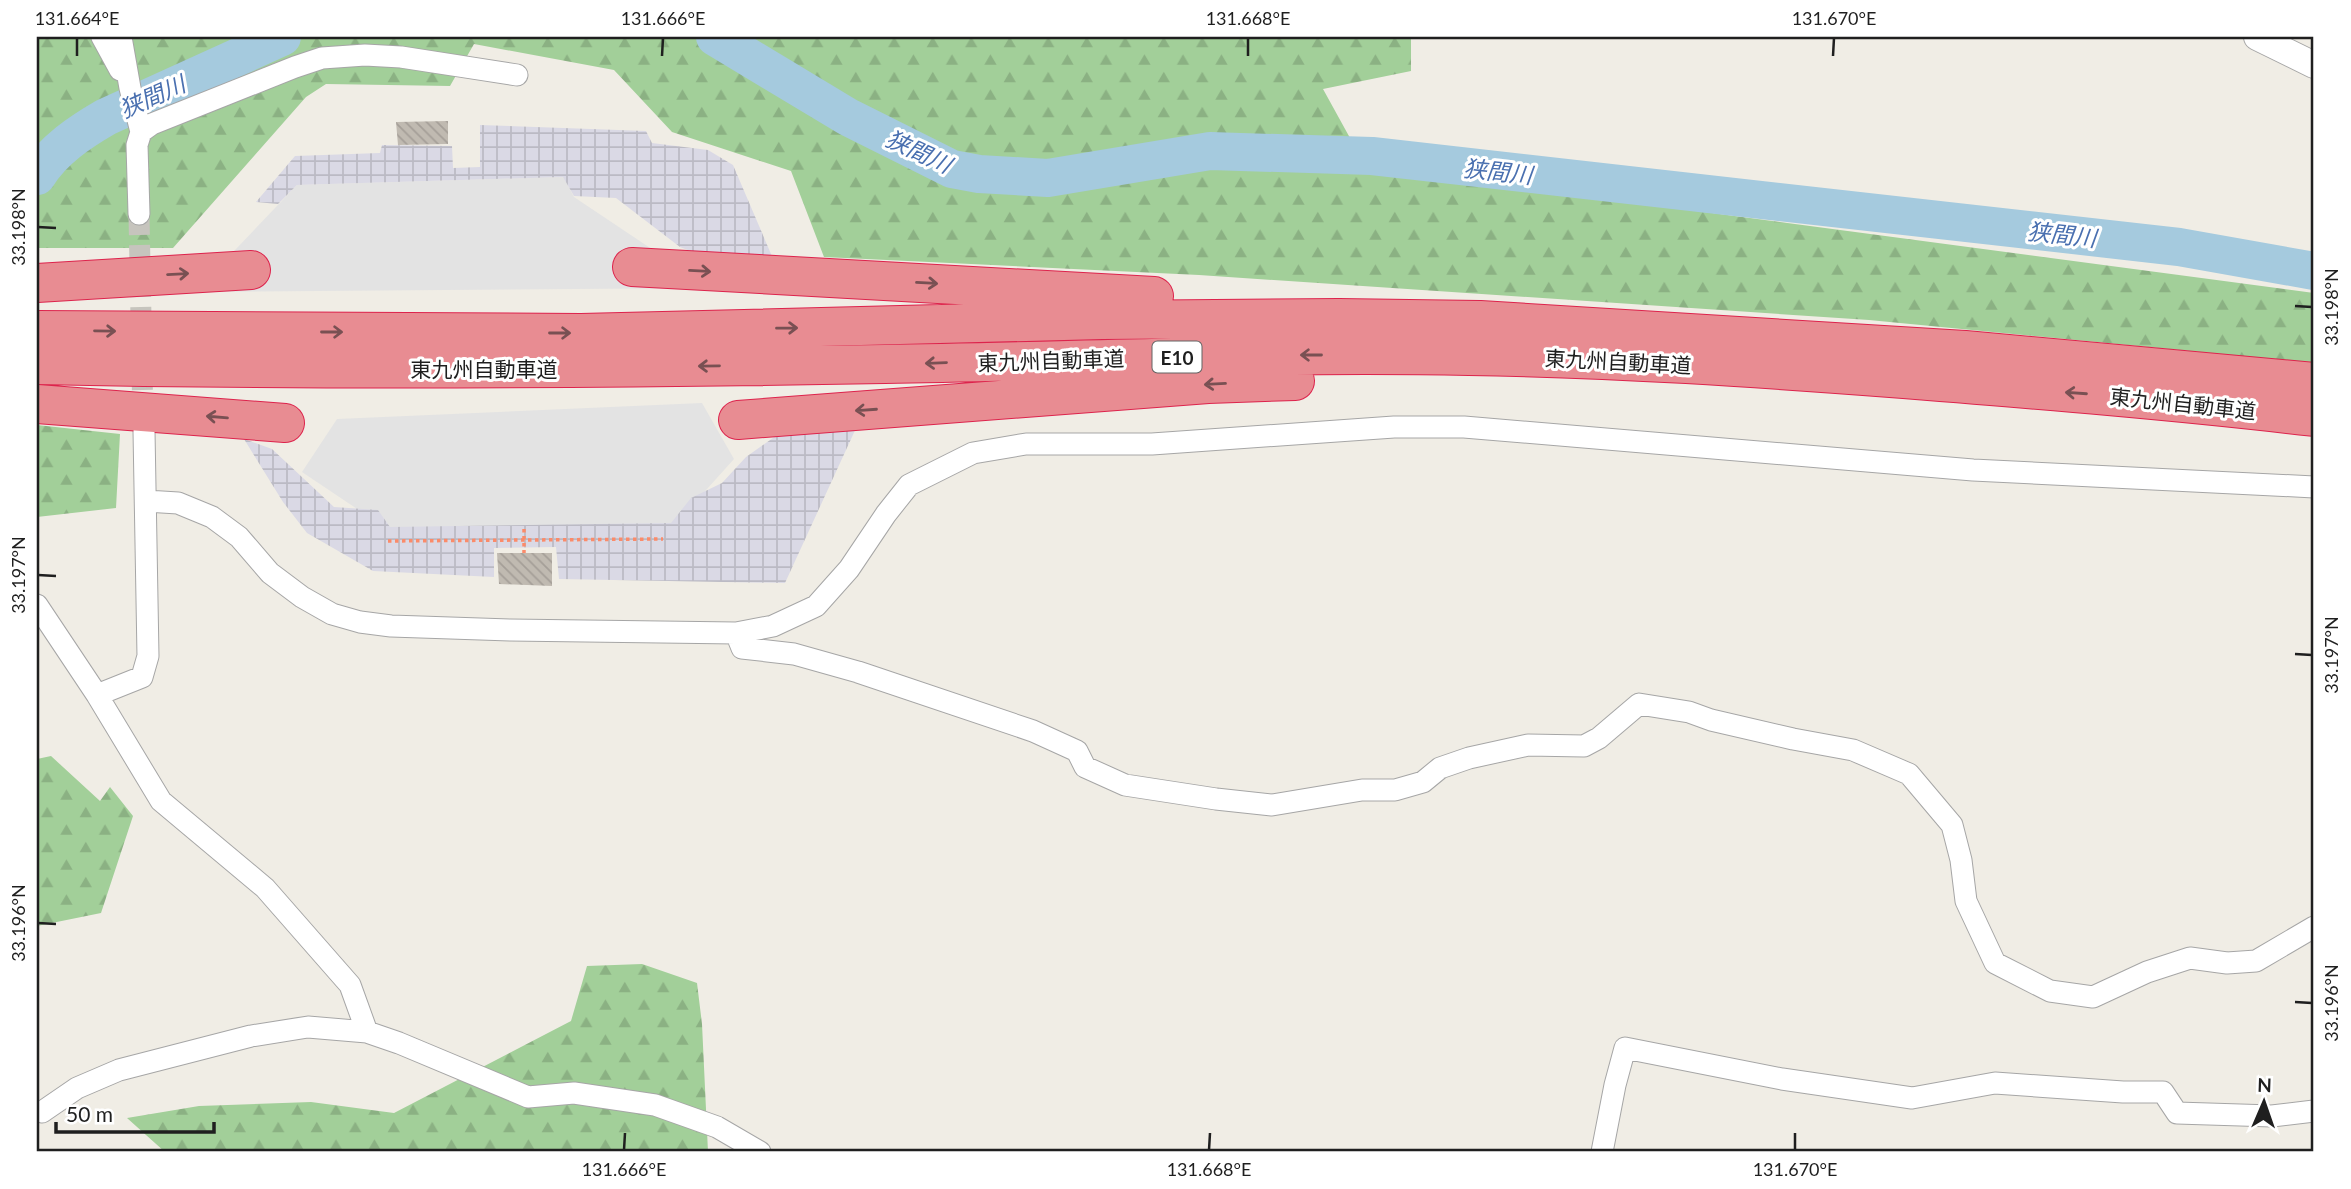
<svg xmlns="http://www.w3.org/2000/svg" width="2351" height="1189" viewBox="0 0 2351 1189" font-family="Lato,'Noto Sans JP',sans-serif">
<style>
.forest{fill:url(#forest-firs)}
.parking{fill:#e3e3e3}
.plaza{fill:url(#plaza-grid)}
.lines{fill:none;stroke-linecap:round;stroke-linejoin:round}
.river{stroke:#a5cade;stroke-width:38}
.building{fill:url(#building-back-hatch)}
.minor-tunnel{stroke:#c6c4bd;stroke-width:21;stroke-dasharray:21 10;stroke-linecap:butt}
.minor-casing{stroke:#a6a6a6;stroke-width:23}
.tertiary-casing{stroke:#a6a6a6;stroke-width:28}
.motorway-casing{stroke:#dd234c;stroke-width:40}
.path{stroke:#fb8b6a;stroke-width:3.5;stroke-dasharray:3.5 3.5;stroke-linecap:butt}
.minor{stroke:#fff;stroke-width:21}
.tertiary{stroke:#fff;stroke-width:26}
.motorway{stroke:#e88c92;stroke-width:38}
.oneway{stroke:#795053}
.ticks{fill:none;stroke:#1f1f1f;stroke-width:2.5}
.labels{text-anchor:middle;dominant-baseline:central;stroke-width:6;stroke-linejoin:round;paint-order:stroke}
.shield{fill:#fff;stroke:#626262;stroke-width:2}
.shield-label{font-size:19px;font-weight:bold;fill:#1f1f1f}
.street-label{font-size:21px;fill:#1f1f1f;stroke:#fff}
.water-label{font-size:23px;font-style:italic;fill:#4a70b0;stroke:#fff}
.neatline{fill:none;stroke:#1f1f1f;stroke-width:2.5}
.ticks-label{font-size:18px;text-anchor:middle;fill:#1f1f1f}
</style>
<defs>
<pattern id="forest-firs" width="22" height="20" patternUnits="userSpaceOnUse" patternTransform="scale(1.75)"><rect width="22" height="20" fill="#a2cf99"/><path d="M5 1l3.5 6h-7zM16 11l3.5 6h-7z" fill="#8bb183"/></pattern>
<pattern id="plaza-grid" width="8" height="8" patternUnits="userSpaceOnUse" patternTransform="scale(1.75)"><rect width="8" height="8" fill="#dad9e5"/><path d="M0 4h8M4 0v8" fill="none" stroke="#bbbac4"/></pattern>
<pattern id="building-back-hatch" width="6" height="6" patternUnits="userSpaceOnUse" patternTransform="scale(1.75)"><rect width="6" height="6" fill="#c0bab1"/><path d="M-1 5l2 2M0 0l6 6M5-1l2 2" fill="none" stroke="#a59f98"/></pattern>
</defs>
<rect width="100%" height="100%" fill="#f0ede5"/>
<!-- forest -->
<path class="forest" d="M37,37h1374v34l-88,18 43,78 948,126v70l-445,-43 -670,-45 -375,-18 -33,-86 -119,-39 -58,-62 -140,-26 -24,42 -124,-2 -20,13 -133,151h-136z
M37,425l83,9 -4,74 -79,9z
M51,756l49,45 10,-14 23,29 -32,97 -64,13v-167z
M642,964l55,19 5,41 6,128h-543l-38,-34 72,-12 112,-4 83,11 177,-92 16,-55z"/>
<!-- parking -->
<path class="parking" d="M564,177l10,20 136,91 -515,4 102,-107z
M702,403l32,56 -63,70h-284l-85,-57 35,-53z"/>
<!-- plaza -->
<path class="plaza" d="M480,125l166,6 6,12 56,7 25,15 41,96h-58l-36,-14 -64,-49 -42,-2 -11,-19 -266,8 -19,19 -22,-2 39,-46 85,-3 2,-8 70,1 1,22 27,-1z
M857,426l-72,157 -226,-4 -3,-32 -62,1v29l-121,-6 -66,-38 -24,-31 -39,-63 28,10 62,58 44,3 12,17 281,-4 20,-25 31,-15 24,-26 34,-24z"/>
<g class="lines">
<!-- river -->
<path class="river" d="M715,37l133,80 104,52 27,5 69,4 162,-27 162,5 807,91 135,24
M37,176c16,-26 43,-44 69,-59l176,-80"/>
</g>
<!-- building -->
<path class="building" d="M448,121v23l-50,1 -2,-23z
M497,553h55v33l-53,-2z"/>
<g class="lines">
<!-- minor-tunnel -->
<path class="minor-tunnel" d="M139,214l4,208"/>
<!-- minor casing -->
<g class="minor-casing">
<path id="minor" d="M102,37l18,33
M121,37l9,51 11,44
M139,214l-2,-69 4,-13 11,-8 143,-57 27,-9 43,-3 36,2 116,18
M146,501l32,2 34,14 27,20 31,36 32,24 30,17 28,8 31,4 119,4 226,3 37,-7 43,-20 33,-37 37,-55 23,-29 64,-32 53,-9h126l242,-17h70l509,43 341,17
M37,605l60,90 64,106 104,87 85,97 17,47
M736,633l6,15 52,6 64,18 175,59 44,20 8,16 40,18 91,14 56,6 90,-15h33l28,-8 17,-14 29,-10 59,-13 56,1 15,-8 40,-34 50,8 22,8 82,19 60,11 56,24 43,51 9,35 5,41 29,62 55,28 43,6 54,-25 43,-14 37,5 29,-2 58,-34
M97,695l45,-18 6,-21 -4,-225
M42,1112l35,-24 42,-18 132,-34 57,-9 59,5 32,11 129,54 46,-4 81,12 62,22 43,25
M1602,1152l13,-67 10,-37 157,31 130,19 83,-15 128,9h40l14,21 95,3 42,-5"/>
</g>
<!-- tertiary casing -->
<g class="tertiary-casing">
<path id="tertiary" d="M2257,37l57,28"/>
</g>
<!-- motorway casing -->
<g class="motorway-casing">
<path id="motorway" d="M632,267l522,29
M37,283l214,-13
M37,330l544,3 521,-13 237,-2 141,2 485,30 349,32
M37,365c282,6 565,4 848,-1 194,-3 389,-12 584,-8 145,2 290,12 435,23 137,11 273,22 410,38
M37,404l248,19
M738,420l470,-36 87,-3"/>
</g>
<!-- path -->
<path class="path" d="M524,529v24
M388,541l275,-2"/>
<!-- minor -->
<use href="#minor" class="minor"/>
<!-- tertiary -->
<use href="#tertiary" class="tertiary"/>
<!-- motorway -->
<use href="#motorway" class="motorway"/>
</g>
<!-- one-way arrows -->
<defs><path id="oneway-shaft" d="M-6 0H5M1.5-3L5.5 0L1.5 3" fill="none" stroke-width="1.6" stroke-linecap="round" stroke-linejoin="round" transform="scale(1.75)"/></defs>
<g class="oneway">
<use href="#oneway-shaft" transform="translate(700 271) rotate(3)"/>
<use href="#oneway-shaft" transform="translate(178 274) rotate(-3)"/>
<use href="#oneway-shaft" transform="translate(927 283) rotate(3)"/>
<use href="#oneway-shaft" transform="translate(787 328) rotate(-1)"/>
<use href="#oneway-shaft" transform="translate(105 331) rotate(1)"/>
<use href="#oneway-shaft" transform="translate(332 332)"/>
<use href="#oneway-shaft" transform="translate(560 333)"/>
<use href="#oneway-shaft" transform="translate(1311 355) rotate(180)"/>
<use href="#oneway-shaft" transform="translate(936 363) rotate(178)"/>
<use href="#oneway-shaft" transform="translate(709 366) rotate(179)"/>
<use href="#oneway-shaft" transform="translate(1215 384) rotate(177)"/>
<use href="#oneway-shaft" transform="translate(2076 393) rotate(-176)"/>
<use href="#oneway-shaft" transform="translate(866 410) rotate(176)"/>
<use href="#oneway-shaft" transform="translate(217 417) rotate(-175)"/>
</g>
<!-- ticks -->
<path class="ticks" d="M77,56v-18M662,56l1,-18M1248,56v-18M1833,56l1,-18M38,227l18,1M2295,306l17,1M38,575l18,1M2295,654l17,1M38,923l18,1M2295,1002l17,1M624,1150l1,-17M1209,1150l1,-17M1795,1150v-17"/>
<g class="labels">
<!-- shield labels -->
<rect class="shield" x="1152.5" y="341.5" width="49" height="31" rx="5"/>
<g class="shield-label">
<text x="1177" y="357">E10</text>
</g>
<!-- street labels -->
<g class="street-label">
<text transform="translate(1051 360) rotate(-2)">東九州自動車道</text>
<text transform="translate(1618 361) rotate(3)">東九州自動車道</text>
<text x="484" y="368">東九州自動車道</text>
<text transform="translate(2183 403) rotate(6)">東九州自動車道</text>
</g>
<!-- water labels -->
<g class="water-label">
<text transform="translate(152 96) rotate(-24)">狭間川</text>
<text transform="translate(919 151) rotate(25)">狭間川</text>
<text transform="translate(1498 171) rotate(6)">狭間川</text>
<text transform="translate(2062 234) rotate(6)">狭間川</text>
</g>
</g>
<!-- border -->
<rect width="2351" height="1189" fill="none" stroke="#ffffff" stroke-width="77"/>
<!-- north arrow -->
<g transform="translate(2264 1102) rotate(2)" stroke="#ffffff" stroke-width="5" paint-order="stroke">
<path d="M0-5L12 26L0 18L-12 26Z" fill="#1f1f1f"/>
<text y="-10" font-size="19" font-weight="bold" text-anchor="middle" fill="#1f1f1f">N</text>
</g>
<!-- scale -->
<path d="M56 1122v10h158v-10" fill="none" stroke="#1f1f1f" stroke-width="3.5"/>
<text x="66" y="1122" font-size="21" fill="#1f1f1f" stroke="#ffffff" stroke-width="5" paint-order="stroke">50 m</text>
<rect x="38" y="38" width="2274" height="1112" class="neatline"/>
<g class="ticks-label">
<text x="77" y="25">131.664°E</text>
<text x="663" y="25">131.666°E</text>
<text x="1248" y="25">131.668°E</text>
<text x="1834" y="25">131.670°E</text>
<text transform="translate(19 227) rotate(-90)" y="6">33.198°N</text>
<text transform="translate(2332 307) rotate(-90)" y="6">33.198°N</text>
<text transform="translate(19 575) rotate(-90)" y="6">33.197°N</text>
<text transform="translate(2332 655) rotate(-90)" y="6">33.197°N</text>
<text transform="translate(19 923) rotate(-90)" y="6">33.196°N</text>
<text transform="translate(2332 1003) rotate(-90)" y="6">33.196°N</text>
<text x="624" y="1176">131.666°E</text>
<text x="1209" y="1176">131.668°E</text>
<text x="1795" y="1176">131.670°E</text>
</g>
</svg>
